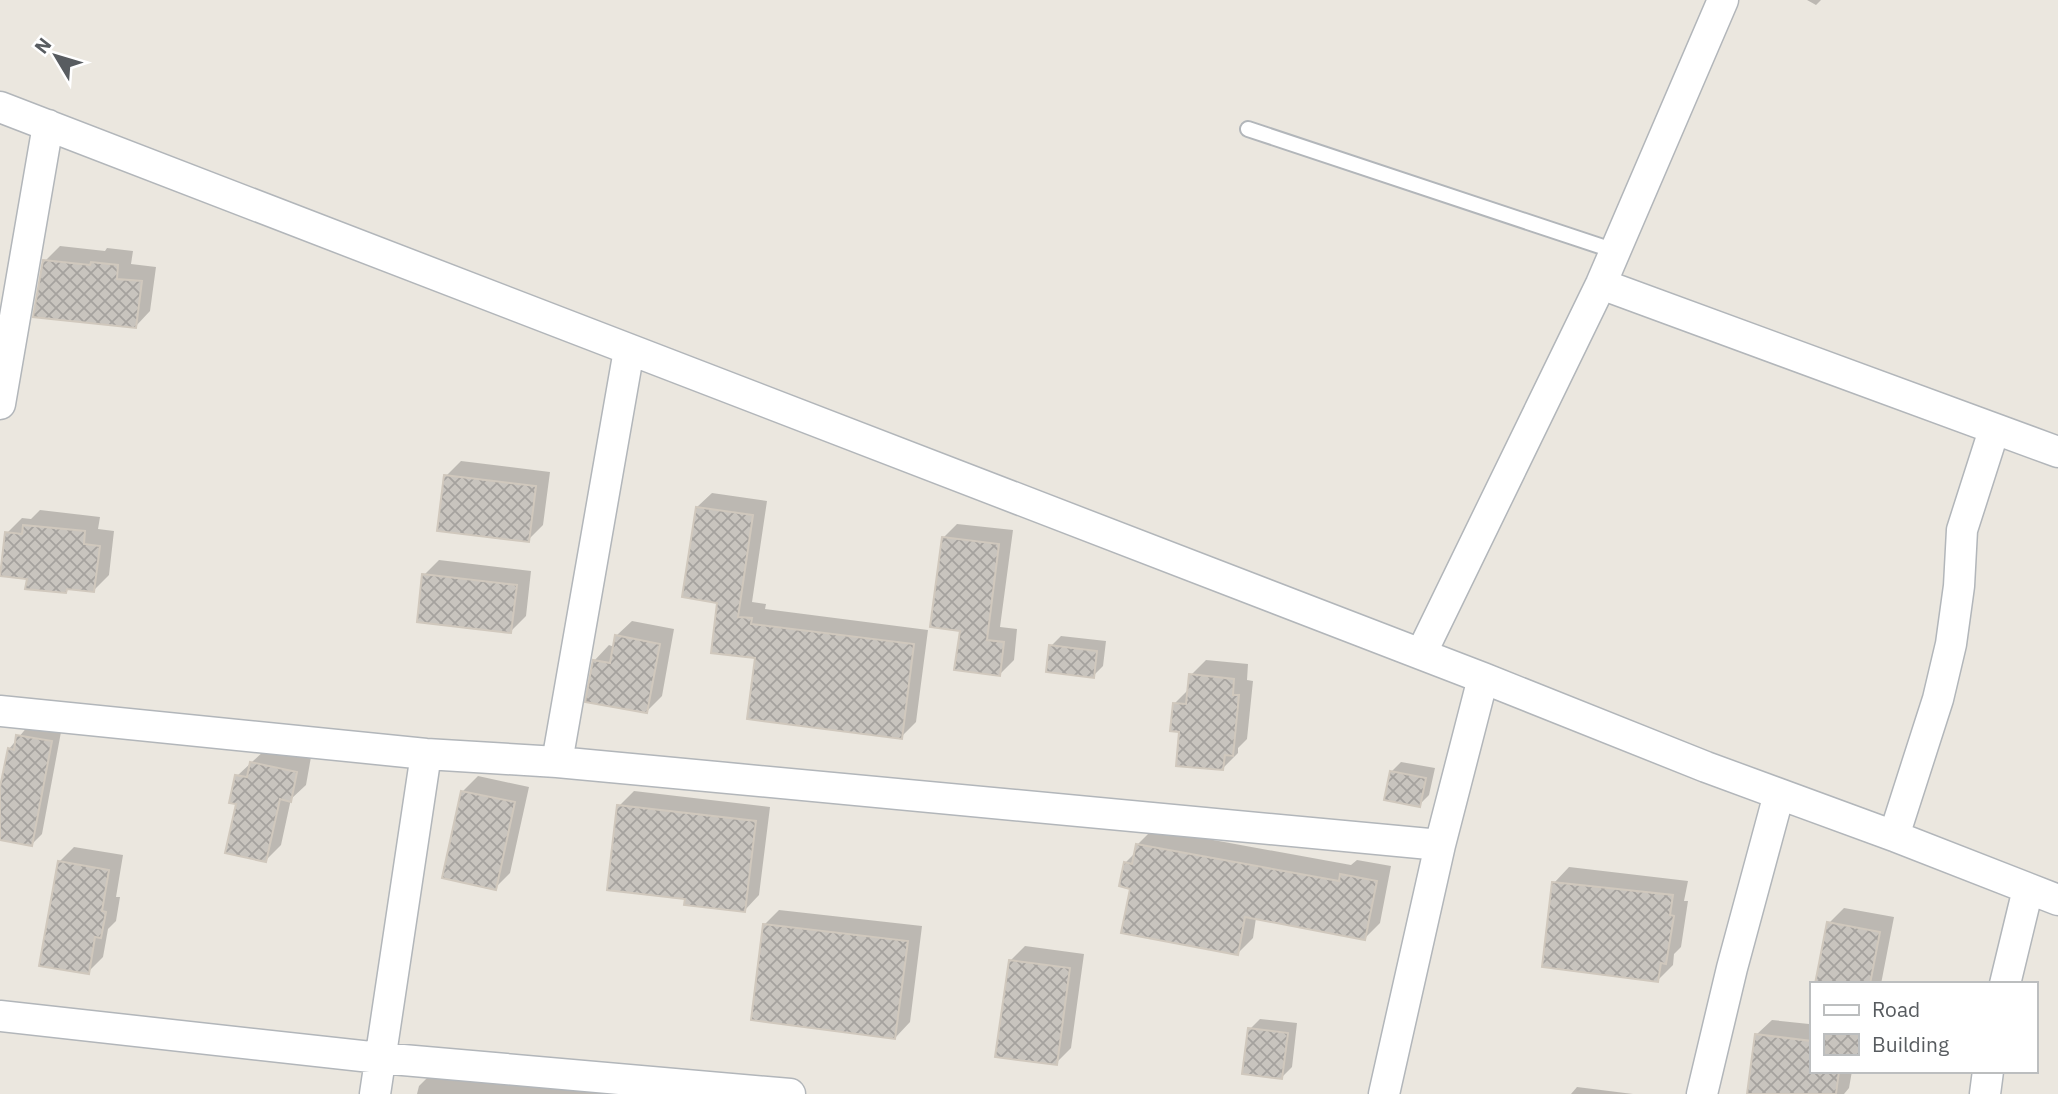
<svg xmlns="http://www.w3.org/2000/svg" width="2058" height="1094" viewBox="0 0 2058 1094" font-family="'IBM Plex Sans',sans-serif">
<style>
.shadow{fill:#0003}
.building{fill:url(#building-cross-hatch);stroke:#d0c8bd;stroke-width:2}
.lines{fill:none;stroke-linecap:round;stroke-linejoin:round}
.lane-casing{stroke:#b2b6ba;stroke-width:18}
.street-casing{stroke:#b2b6ba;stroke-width:33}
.lane{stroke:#fff;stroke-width:14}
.street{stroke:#fff;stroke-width:30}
</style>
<defs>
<pattern id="building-cross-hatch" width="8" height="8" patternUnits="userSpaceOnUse" patternTransform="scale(1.75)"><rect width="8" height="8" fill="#c8c4be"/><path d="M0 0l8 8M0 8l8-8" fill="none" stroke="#a5a29e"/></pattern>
</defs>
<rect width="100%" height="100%" fill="#ebe7df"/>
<!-- shadow -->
<path class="shadow" d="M1807,0h14l-5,5z
M60,246l45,5 2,-3 26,3 -2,13 25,3 -6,44 -15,16 -90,-66z
M461,461l89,11 -7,53 -15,15 -82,-64z
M712,493l55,8 -15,101 14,2 -1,5 163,21 -12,92 -15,15 -144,-81 -38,-55 -22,-94z
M40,510l60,7 -2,12 16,2 -5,44 -15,15 -25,-3 -3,4 -37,-14 -22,-44 15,-15 9,1z
M957,524l56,6 -13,97 17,2 -3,31 -14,14 -38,-45 -19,-91z
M439,560l92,11 -5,45 -15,15 -87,-56z
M632,621l42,8 -12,67 -15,15 -53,-50 15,-16 5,2 2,-11z
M1061,636l45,5 -3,25 -10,10 -42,-30z
M1206,660l42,4 -1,16 6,1 -6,58 -9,9v5l-15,15 -42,-38 -7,-26 15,-15 2,-14z
M28,726l33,6 -19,102 -10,10 -32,-6v-37l9,-52z
M267,748l44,9 -5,28 -15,14 -10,46 -15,15 -28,-58 -1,-26z
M1401,762l34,6 -6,27 -10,10 -28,-33z
M478,776l51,11 -19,86 -15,15 -32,-97z
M634,791l136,16 -11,88 -15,16 -125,-105z
M1153,829l198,36 6,-5 34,6 -11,57 -15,15 -109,-20 -3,20 -15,15 -106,-66 -7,-24 11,-11 2,-8z
M74,847l49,8 -7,42h4l-4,24 -8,8 -5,28 -15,15 -29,-110z
M1569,867l119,14 -4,20h4l-7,46 -7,7 -1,11 -16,16 -103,-98z
M1844,908l50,9 -13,67h-64l12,-61z
M779,910l143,16 -12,96 -15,16 -131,-113z
M1025,946l59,8 -13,94 -15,15 -46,-102z
M1811,1014v57h41l-3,17 -5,6h-89l1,-59 16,-15 37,4z
M1260,1019l37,4 -5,44 -10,10 -32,-48z
M434,1071l75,14 6,-6 71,13 3,-4 35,6h-207l2,-8z
M1577,1087l56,7h-62z"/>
<!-- building -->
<path class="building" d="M43,260l47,5 1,-3 27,3 -1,14 25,2 -6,47 -103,-11z
M444,475l92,11 -7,56 -92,-11z
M696,507l57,8 -15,102 14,1 -1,6 163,20 -12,95 -155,-20 8,-61 -44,-5 6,-50 -35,-6z
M23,525l62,6 -1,13 16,2 -6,46 -27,-3 -1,4 -41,-4 2,-10 -27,-3 5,-44 17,2z
M942,537l57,7 -12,96 17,2 -4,34 -46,-6 6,-39 -30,-4z
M422,574l95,11 -6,48 -94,-11z
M615,635l45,9 -13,69 -62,-11 8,-42 17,3z
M1049,645l48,6 -3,27 -48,-6z
M1189,674l45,5 -1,16h6l-6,61 -8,-1 -2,15 -47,-4 3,-34 -9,-1 3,-28 13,1z
M16,735l36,6 -20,105 -32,-6v-53l8,-39 6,2z
M250,762l47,10 -6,30 -11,-3 -14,63 -41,-9 11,-49 -7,-1 6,-28 12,2z
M1390,771l36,7 -6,29 -36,-7z
M461,791l54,11 -19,88 -54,-12z
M617,805l139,16 -11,91 -61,-7 1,-6 -78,-9z
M1136,844l203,37 1,-7 37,7 -12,59 -120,-23 -7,38 -117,-22 9,-44 -11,-3 5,-24 8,2z
M58,861l51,9 -7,41 4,1 -5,26 -6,-1 -6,37 -50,-8z
M1552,882l121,13 -3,20 4,1 -8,48 -5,-1 -3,19 -116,-15z
M1827,922l53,10 -10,52h-55z
M763,924l145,17 -13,98 -144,-19z
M1009,960l61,8 -13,97 -62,-8z
M1248,1028l40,5 -6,46 -40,-5z
M1755,1034l56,7v30h28l-3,23h-89z"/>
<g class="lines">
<!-- lane casing -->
<g class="lane-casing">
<path id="lane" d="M1248,129l367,122"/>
</g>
<!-- street casing -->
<g class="street-casing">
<path id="street" d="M0,107l1483,571 223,89 188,69 164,64
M1601,284l457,168
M0,404l48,-279
M1421,654l180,-370 122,-284
M0,711l426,43 131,8 883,83
M557,762l72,-412
M1894,836l44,-137 13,-55 8,-58 3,-56 32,-100
M2005,984l23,-95
M0,1016l380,42 410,36
M375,1094l51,-340
M1384,1094l56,-249 43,-167
M1702,1094l30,-126 47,-174
M1985,1094l3,-23"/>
</g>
<!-- lane -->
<use href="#lane" class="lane"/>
<!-- street -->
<use href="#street" class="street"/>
</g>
<!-- legend -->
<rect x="1810" y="982" width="228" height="91" fill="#ffffff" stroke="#bcbebf" stroke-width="2"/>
<rect x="1824" y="1005" width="35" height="10" fill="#ffffff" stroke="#bcbebf" stroke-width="2"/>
<text x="1872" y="1017" font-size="21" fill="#585c60">Road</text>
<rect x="1824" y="1034" width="35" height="21" fill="url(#building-cross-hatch)" stroke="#bcbebf" stroke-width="2"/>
<text x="1872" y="1052" font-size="21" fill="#585c60">Building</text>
<!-- north arrow -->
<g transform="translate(56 56) rotate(308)" stroke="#ffffff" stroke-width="5" paint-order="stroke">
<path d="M0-5L12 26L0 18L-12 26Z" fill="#585c60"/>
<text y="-10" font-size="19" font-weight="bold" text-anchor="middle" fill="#585c60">N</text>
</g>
</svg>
